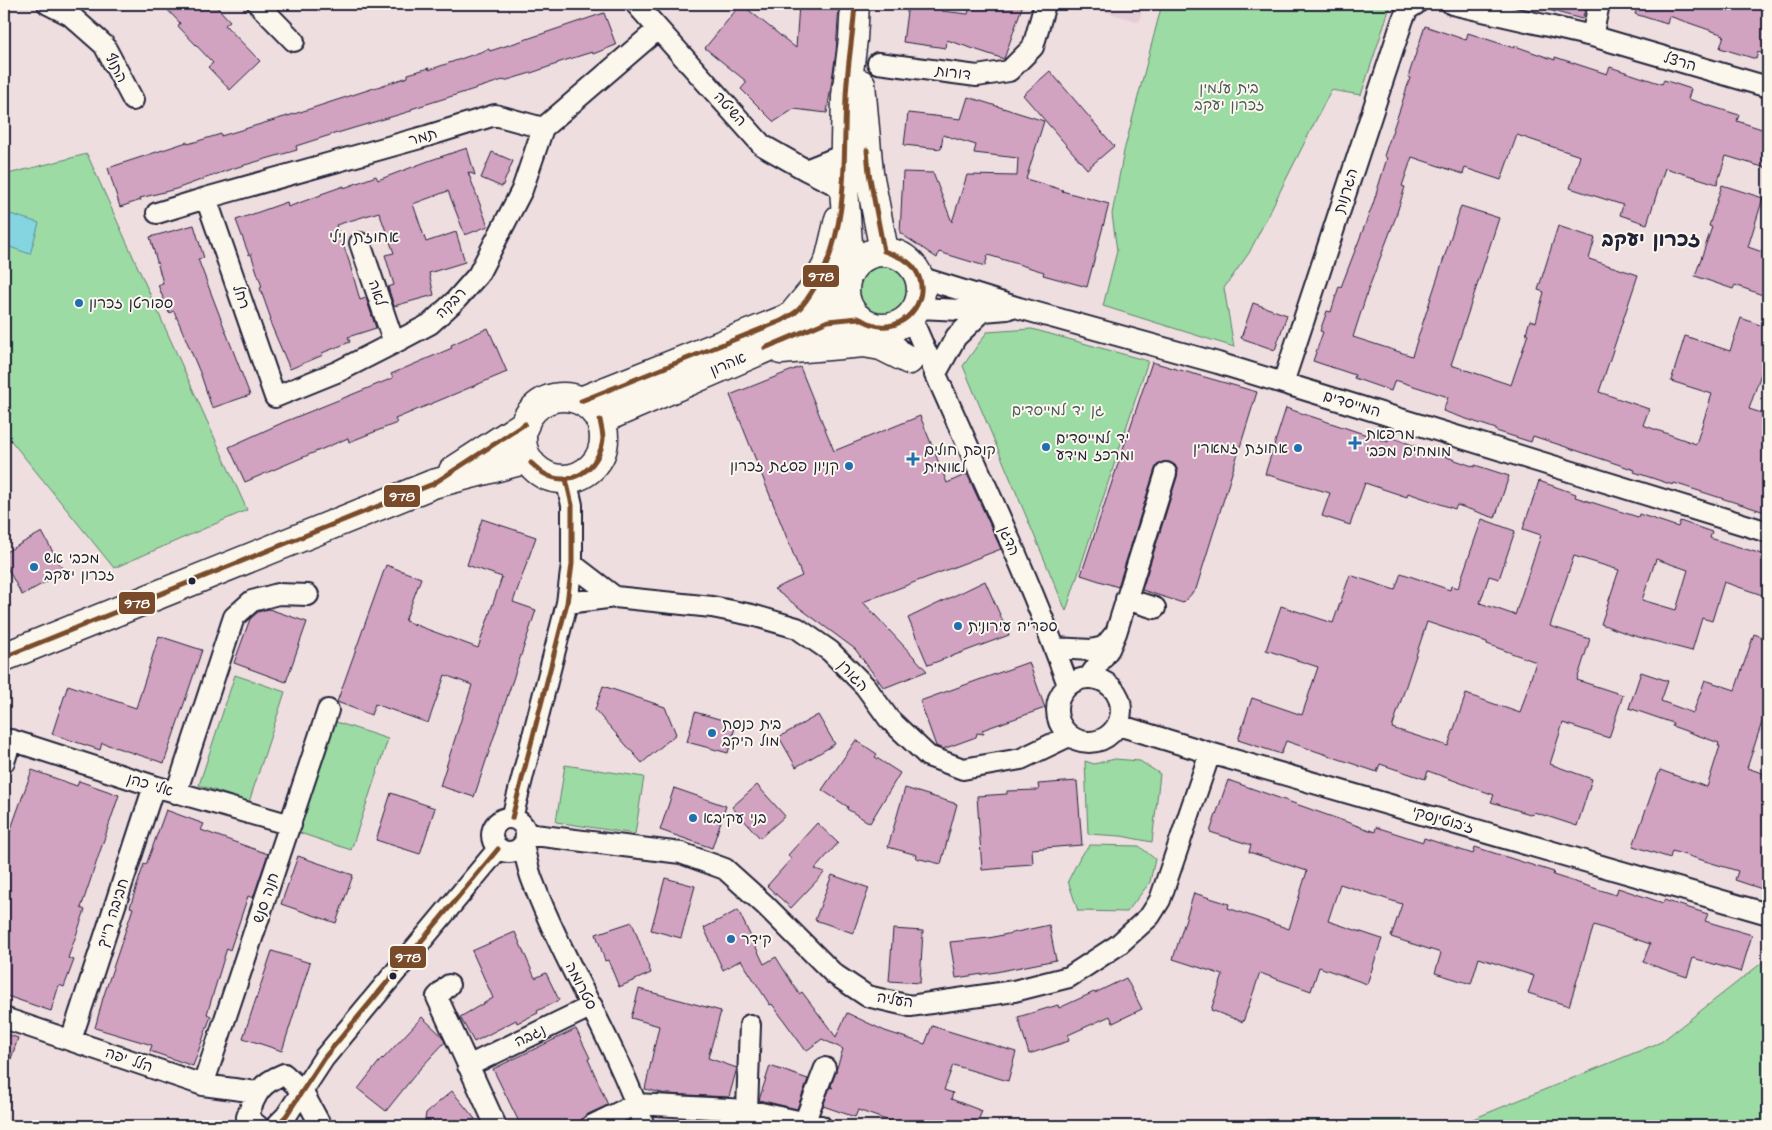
<svg xmlns="http://www.w3.org/2000/svg" width="1772" height="1130" viewBox="0 0 1772 1130" font-family="'Architects Daughter','Playpen Sans Hebrew',sans-serif">
<style>
.built{fill:#e6ccd6}
.green{fill:#9cdba3;stroke:#5f7e6f}
.water{fill:#85d5e0;stroke:#5d8d9e}
.building{fill:#d2a2c1;stroke:#22223b;fill-rule:evenodd}
.lines{fill:none;stroke-linecap:round;stroke-linejoin:round}
.street-casing{stroke:#22223b;stroke-width:24}
.secondary-casing{stroke:#22223b;stroke-width:31}
.street{stroke:#fbf7ec;stroke-width:20}
.secondary{stroke:#fbf7ec;stroke-width:28}
.bus-1-casing{stroke:#fbf7ec;stroke-width:9}
.bus-1{stroke:#7a4b2a;stroke-width:5}
.poi-dot{fill:#1f6fb2;stroke:#fbf7ec;stroke-width:2}
.bus-dot{fill:#22223b;stroke:#fbf7ec;stroke-width:2}
.labels{text-anchor:middle;dominant-baseline:central;stroke-width:4;stroke-linejoin:round;paint-order:stroke}
.street-label{font-size:15px;fill:#22223b;stroke:#fbf7ec}
.park-label{font-size:15px;fill:#475a5a;stroke:#fbf7ec}
.poi-label{font-size:15px;fill:#22223b;stroke:#fbf7ec;text-anchor:start}
.neighbourhood-label{font-size:16px;fill:#22223b;stroke:#fbf7ec}
.district-label{font-size:20px;font-weight:bold;fill:#22223b;stroke:#fbf7ec}
.line-badge{stroke:#fbf7ec;stroke-width:2}
.badge-label{font-size:14px;text-anchor:middle;font-weight:bold;fill:#fff}
</style>
<rect width="100%" height="100%" fill="#efdedf"/>
<filter id="ink" filterUnits="userSpaceOnUse"><feTurbulence type="fractalNoise" baseFrequency=".02" numOctaves="2"/><feDisplacementMap in="SourceGraphic" scale="10" xChannelSelector="R" yChannelSelector="G"/><feConvolveMatrix kernelMatrix="1 2 1 2 8 2 1 2 1" color-interpolation-filters="sRGB"/></filter>
<g filter="url(#ink)">
<!-- built -->
<path class="built" d="M1080,4h64l-5,18z"/>
<!-- green -->
<path class="green" d="M1162,4h229l-30,91 -30,-5 -82,163 -25,35 10,59 -131,-41 14,-55 -5,-37 12,-63z
M87,154l160,356 -133,58 -110,-136v-257z
M858 290a27 27 0 1 1 54 0a27 27 0 1 1-54 0Z
M1032,329l116,32 -82,250 -103,-245 24,-34z
M235,675l50,17 -36,110 -50,-17z
M333,721l55,18 -37,111 -54,-18z
M1115,759l25,2 20,13 -8,68 -31,-6 -33,-2 -3,-73 9,3z
M565,765l79,12 -9,57 -79,-12z
M1090,845l49,1 16,13 -5,23 -23,30 -49,-1 -10,-30 13,-26z
M1768,958v168h-517l16,-6 201,1 193,-79z"/>
<!-- water -->
<path class="water" d="M4,212l35,11 -9,31 -26,-9z"/>
<!-- building -->
<path class="building" d="M162,4h52l16,17 -5,4 35,36 -30,29 -22,-23 5,-4 -35,-37 2,-3z
M741,4l55,44 3,-44h40l-3,48 -9,61 -33,-4 -20,13 -33,-33 6,-7 -42,-34z
M908,4h35l-1,7 26,3 3,-10h52l-19,55 -57,-19 -1,8 -43,-6z
M1542,4h45l-5,15 -41,-11z
M1639,4h129v51l-10,-3 -2,7 -36,-11 4,-13 -55,-19 -2,8 -32,-10z
M604,13l12,32 -23,9 -1,-2 -35,11v1l-23,8 -30,9 -1,-1 -92,29v2l-87,26 -28,9 1,4 -66,19 -55,20 -36,9 1,2 -21,7 -12,-39 79,-26 1,2 33,-10v2l70,-21 117,-38v-3l21,-6v2l60,-21 1,2 34,-11z
M1425,26l41,14 2,-7 46,15 1,-2 40,14v-3l52,17 3,-7 52,17 2,-4 27,9 -3,10 51,16 -2,6 31,10v29l-2,8 -40,-12 -9,28 -52,-16 -18,56 -27,-9 3,-10 -53,-17 10,-32 -63,-21 -16,45 -36,-12 -2,6 -51,-17 -10,29 3,1 -10,32 -27,71 -15,47 59,19 49,-150 38,12 -48,147 60,20 17,-51 -2,-1 4,-13 6,2 8,-30 -6,-2 20,-64 37,12 -6,21 49,16 -39,117 50,17 -6,16 53,19 16,-50 -41,-13 14,-45 45,15 11,-33 27,10v25l-19,56 19,6v98l-94,-30 -1,2 -39,-13 1,-2 -102,-34 -2,6 -35,-11v-2l-53,-18 5,-14 -53,-17 -4,11 -37,-13 1,-3 -42,-14 10,-29 -3,-1 7,-20 4,1 8,-26 2,1 32,-83 14,-46 -3,-2 17,-50 9,-28 -2,-1z
M1050,71l64,75 -27,23 -64,-74z
M968,97l76,24 -18,58 37,11 -1,1 47,13 -22,83 -44,-12 1,-3 -56,-17 -3,11 -46,-14 -2,6 -37,-25 3,-61 30,1 19,49 15,-47 50,1 1,-18 -44,-5 2,-8 -33,-10 -2,14 -37,-4 4,-32 53,6z
M467,148l8,27 -7,-3 20,54 -23,9 -17,-44 -35,13 13,38 30,-10 9,30 -36,11 5,22 -40,11 -6,-19 6,-2 -9,-30 9,-2 -15,-41 -43,13 13,36 11,39 6,-2 10,30 -28,9 2,5 -28,11 1,2 -33,14 -21,-49 2,-1 -11,-31 2,-1 -11,-33 -2,1 -13,-35 51,-18 1,5 33,-12v-1l23,-8v2l32,-12 2,4 53,-20z
M492,152l21,9 -11,26 -21,-9z
M1722,185l41,13 -15,49 20,7v43l-33,-12 -2,4 -38,-13 17,-49 -3,-1z
M194,225l10,33 -6,1 52,136 -38,13 -11,-33 -27,-64 -5,2 -11,-28 5,-2 -13,-46z
M1253,303l34,12 -12,35 -34,-12z
M488,328l19,44 -112,47 2,4 -48,19 -1,-4 -103,44 -16,-35 55,-25 109,-44 -2,-4 61,-26 -1,-3z
M1152,362l105,30 -61,197 -13,14 -41,-13 35,-113 1,-6 -3,-6 -6,-3h-6l-5,2 -3,5 -37,118 -37,-12z
M800,367l34,84 86,-35 27,67 20,-9 34,75 -138,53 64,69 -43,17 -29,-39 -81,-60 28,-13 -72,-181z
M1286,408l102,34 2,-5 85,30v-2l34,11 -14,42 -38,-13 -2,4 -47,-16 -1,4 -42,-14 -15,42 -28,-9 8,-23 -65,-19z
M1539,481l37,13 -1,3 63,20 1,-3 39,13 2,-6 32,11 -2,6 58,18v41l-44,-15 -12,39 -10,-3 -10,33 -61,-16 -30,-11 18,-54 -45,-14 -24,70 40,13 -13,41 46,15 -14,43 -46,-15 -13,41 42,15 -15,47 -43,-14 -1,3 -42,-13 3,-7 -66,-24 -3,8 -45,-15 -3,8 -91,-31 -5,13 -43,-14 14,-42 50,17 16,-48 -52,-17 15,-44 52,17 17,-48 45,15 6,-17 49,17 1,-4 7,2 24,-69 33,12 -16,48 -10,-3 -9,27 35,12 26,-80 -18,-6zM1656,559l32,11 -12,40 -34,-10zM1427,622l60,20v2l49,18 -16,51 -54,-19 -18,52 -56,-18z
M482,519l54,18 -23,65 23,8 -62,187 -34,-11 32,-101 -27,-10 -17,48 -53,-19 -4,11 -34,-13 49,-137 35,13 -16,43 73,27 24,-71 -35,-12z
M42,532l22,40 -42,23 -18,-33v-9z
M985,581l24,54 -81,30 -20,-47z
M269,609l38,13 -21,60 -52,-19 16,-44 8,-7z
M1754,634l14,5v65l-21,64 21,7v116l-33,-11 3,-9 -66,-20 -2,7 -37,-12 27,-76 47,17 13,-41h-2l1,-3 -47,-17 1,-3 -44,-15 12,-36 27,9 -7,20 32,12 12,-33 30,10z
M159,636l43,14 -38,113 -62,-20 -2,7 -48,-16 16,-49 68,23z
M1029,662l16,46 -63,22 2,4 -7,-1 -1,4 -33,12 -7,-3 -16,-45z
M603,686l62,21 11,27 -34,29 -47,-53z
M695,712l41,12 -8,29 -41,-11z
M818,715l17,29 -39,23 -17,-30z
M856,740l21,14 -2,3 25,16 -30,50 -23,-14 1,-2 -26,-17z
M32,770l45,16 2,-5 40,14 -38,113 4,2 -17,48 6,2 -10,27 -5,-2 -8,26 -47,-16v-147z
M1228,780l147,52 1,-5 47,15 1,-4 49,16 2,-7 79,25 -1,3 63,20 2,-7 45,15 1,-3 44,14 -3,7 47,14 -11,37 -48,-14 -6,19 -44,-15 7,-18 -56,-19 -25,81 -41,-13 6,-17 -55,-18 -8,26 -36,-11 6,-20 -50,-16 11,-33 -62,-20 -12,37 54,18 -15,45 -48,-17 -8,24 -51,-18 -17,49 -32,-12 12,-35 -50,-16 21,-66 35,11 -1,4 61,21 18,-58 -58,-19 2,-7 -41,-13z
M1077,781l5,64 -50,4 1,15 -28,2v2l-23,2 -5,-74 30,-2v-3l32,-1 -1,-6z
M757,785l28,31 -25,22 -28,-31z
M674,788l52,18 -14,42 -52,-18z
M905,788l52,16 -16,60 -25,-6 1,-3 -29,-8z
M391,793l44,15 -15,46 -44,-14z
M166,810l38,14 -3,6 67,24 -15,44 -5,-2 -18,54 -3,-2 -20,66 4,2 -18,50 -43,-15 2,-6 -57,-17 8,-30 30,-90 -3,-1 14,-43 2,1z
M817,823l21,20 -23,26 10,3 -34,36 -24,-22 24,-27 -3,-4z
M298,856l55,19 -17,48 -55,-19z
M832,875l37,13 -16,45 -38,-13z
M665,878l30,8 -14,52 -30,-8z
M738,910l26,54 12,-7 23,37 3,-2 34,45 11,-24 38,18 40,13 7,-18 84,26 -8,29 -55,-16 -9,25 9,3 -2,6 31,12 -6,15h-73l-45,-16 -3,7 -32,-11 7,-19 3,1 -2,-2 12,-37 -21,-10 -16,12 -34,-47 -2,1 -29,-45 -18,10 -19,-42z
M632,922l19,51 -32,14 -11,-27 -3,1 -9,-27z
M1049,925l7,35 -60,12 -40,6 -6,-36 39,-4z
M893,929l30,2 -3,52 -31,-2z
M515,932l20,46 11,-5 13,27 -22,11 1,2 -21,10 -1,-3 -42,22 -14,-25 33,-19 -21,-47z
M272,951l38,12 -28,88 -39,-13z
M1126,978l16,31 -29,14 -3,-7 -42,19 1,6 -40,13 -11,-37 40,-12 1,3 35,-16 1,1z
M639,989l82,22 -13,47 29,10 -8,29 -63,-3 -21,-5 14,-63 -28,-8z
M422,1017l20,19 3,6 -27,29 -32,40 -28,-22 24,-31 1,1z
M576,1029l14,29 -2,1 20,46 -22,10 -6,6 -10,5h-49l-28,-57z
M4,1033l14,5 -12,36 -2,-1z
M770,1066l38,13 -11,30 -38,-9z
M452,1091l23,28 -8,7h-43l2,-13z"/>
<g class="lines">
<!-- street casing -->
<g class="street-casing">
<path id="street" d="M48,4l22,11 34,30 29,55
M258,4l36,37
M636,4l126,141 44,25 38,19
M1452,4l140,32 176,51
M1592,36l7,-32
M878,63l99,13 32,-5 24,-24 12,-43
M543,128l114,-98
M806,170l40,-16
M206,198l69,199 64,-26 55,-28 36,-19 26,-24 22,-25 44,-85 21,-62
M157,213l49,-15 221,-62 68,-21 48,13
M360,243l34,100
M919,277l100,31 199,55 550,169
M918,308l65,3 24,-2
M911,317c52,123 112,242 157,368
M879,328l23,24
M935,375l21,-38 27,-26
M1283,383l120,-364 5,-10 8,-5
M572,564l43,33
M1126,599l29,9
M567,603l48,-6 97,10 40,8 45,13 33,23 35,35 24,33 39,37 35,13 58,-10 48,-23
M1055,648l36,2 13,-3 9,-11
M1089,677l20,-28 7,-16 50,-160
M1057 710a32 32 0 1 1 64 0a32 32 0 1 1-64 0Z
M1118,725l92,28 558,161
M4,762l7,-22 143,46 137,39
M176,793l58,-176 18,-16 26,-7 30,1
M492 835a17 17 0 1 1 34 0a17 17 0 1 1-34 0Z
M512,818l55,-215 5,-39v-59l-6,-26
M526,834l155,19 44,16 40,36 69,69 33,22 43,10 104,-15 55,-14 49,-32 32,-29 10,-16 50,-147
M523,845c3,12 5,25 10,37 32,84 82,159 111,244
M449,985l-12,12 59,129
M4,1018l199,67 54,7
M71,1040l83,-254
M468,1066l124,-60
M203,1085l125,-375
M747,1110l3,-85
M258,1126l-11,-9c9,-23 12,-33 37,-43l18,17 19,35
M276,1126l10,-10 38,-58 174,-209
M591,1126l45,-22 111,6 74,16
M803,1126l22,-58"/>
</g>
<!-- secondary casing -->
<g class="secondary-casing">
<path id="secondary" d="M861,84l8,89 15,78
M845 290a38 38 0 1 1 76 0a38 38 0 1 1-76 0Z
M850,270l-6,-81 2,-93 7,-57 2,-35
M795,312l19,-23 15,-28 10,-42
M781,350l83,-7 17,3 28,14
M522 438a41 41 0 1 1 82 0a41 41 0 1 1-82 0Z
M581,401l200,-80 41,-19 23,-13
M600,420l228,-99 30,-3
M453,471l72,-47
M4,657l429,-173 95,-25"/>
</g>
<!-- street -->
<use href="#street" class="street"/>
<!-- secondary -->
<use href="#secondary" class="secondary"/>
<!-- bus-1 casing -->
<g class="bus-1-casing">
<path id="bus-1" d="M867,150l2,23 15,78
M858,318c7,3 15,8 22,8 28,3 52,-30 36,-55 -7,-12 -20,-15 -32,-20
M765,348l63,-27 30,-3
M581,401l200,-80c5,-3 11,-6 16,-10 9,-8 16,-21 22,-31 30,-56 24,-120 27,-182 1,-31 7,-62 9,-94
M531,463c4,3 8,8 12,10 27,17 57,-5 60,-34 0,-6 -2,-13 -3,-19
M4,657l429,-173 92,-60
M512,818l55,-215 5,-39v-59l-6,-26
M276,1126l10,-10 38,-58 174,-209"/>
</g>
<!-- bus-1 -->
<use href="#bus-1" class="bus-1"/>
</g>
</g>
<!-- markers -->
<g class="poi-dot">
<circle cx="79" cy="303" r="5"/>
<path d="M1352.5 435.5h5v5h5v5h-5v5h-5v-5h-5v-5h5z"/>
<circle cx="1046" cy="447" r="5"/>
<circle cx="1298" cy="448" r="5"/>
<path d="M910.5 451.5h5v5h5v5h-5v5h-5v-5h-5v-5h5z"/>
<circle cx="849" cy="466" r="5"/>
<circle cx="34" cy="567" r="5"/>
<circle cx="958" cy="626" r="5"/>
<circle cx="712" cy="733" r="5"/>
<circle cx="693" cy="818" r="5"/>
<circle cx="731" cy="939" r="5"/>
</g>
<g class="bus-dot">
<circle cx="192" cy="581" r="4.5"/>
<circle cx="393" cy="976" r="4.5"/>
</g>
<g class="labels">
<!-- street labels -->
<g class="street-label">
<text transform="translate(1680 62) rotate(16)">הרצל</text>
<text transform="translate(116 68) rotate(63)">התוף</text>
<text transform="translate(953 73) rotate(7)">דורות</text>
<text transform="translate(730 109) rotate(48)">השיטה</text>
<text transform="translate(423 137) rotate(-16)">תמר</text>
<text transform="translate(1346 191) rotate(-72)">הגרנות</text>
<text transform="translate(377 293) rotate(71)">לאה</text>
<text transform="translate(241 297) rotate(71)">רחל</text>
<text transform="translate(451 303) rotate(-45)">רבקה</text>
<text transform="translate(728 364) rotate(-23)">אהרון</text>
<text transform="translate(1352 404) rotate(17)">המייסדים</text>
<text transform="translate(1009 541) rotate(67)">הדגן</text>
<text transform="translate(853 676) rotate(47)">הגורן</text>
<text transform="translate(150 785) rotate(17)">אלי כהן</text>
<text transform="translate(1443 820) rotate(16)">ז'בוטינסקי</text>
<text transform="translate(266 898) rotate(-71)">חנה סנש</text>
<text transform="translate(113 913) rotate(-72)">חביבה רייך</text>
<text transform="translate(581 986) rotate(63)">סטרומה</text>
<text transform="translate(895 1000) rotate(9)">העליה</text>
<text transform="translate(530 1036) rotate(-26)">נגבה</text>
<text transform="translate(129 1060) rotate(19)">הלל יפה</text>
</g>
<!-- park labels -->
<g class="park-label">
<text x="1229" y="88">בית עלמין<tspan x="1229" dy="17">זכרון יעקב</tspan></text>
<text x="1058" y="410">גן יד למייסדים</text>
</g>
<!-- poi labels -->
<g class="poi-label">
<text x="89" y="303">ספורטן זכרון</text>
<text x="1366" y="434">מרפאת<tspan x="1366" dy="17">מומחים מכבי</tspan></text>
<text x="1056" y="438">יד למייסדים<tspan x="1056" dy="17">ומרכז מידע</tspan></text>
<text x="1288" y="448" text-anchor="end">אחוזת זמארין</text>
<text x="924" y="450">קופת חולים<tspan x="924" dy="17">לאומית</tspan></text>
<text x="839" y="466" text-anchor="end">קניון פסגת זכרון</text>
<text x="44" y="558">מכבי אש<tspan x="44" dy="17">זכרון יעקב</tspan></text>
<text x="968" y="626">ספריה עירונית</text>
<text x="722" y="724">בית כנסת<tspan x="722" dy="17">מול היקב</tspan></text>
<text x="703" y="818">בני עקיבא</text>
<text x="741" y="939">קידר</text>
</g>
<!-- neighbourhood labels -->
<g class="neighbourhood-label">
<text x="364" y="237">אחוזת נילי</text>
</g>
<!-- district labels -->
<g class="district-label">
<text x="1651" y="240">זכרון יעקב</text>
</g>
</g>
<g class="line-badge">
<rect x="802" y="264" width="38" height="24" rx="5" fill="#7a4b2a"/>
<rect x="383" y="484" width="38" height="24" rx="5" fill="#7a4b2a"/>
<rect x="118" y="591" width="38" height="24" rx="5" fill="#7a4b2a"/>
<rect x="389" y="945" width="38" height="24" rx="5" fill="#7a4b2a"/>
</g>
<g class="badge-label">
<text x="821" y="281">978</text>
<text x="402" y="501">978</text>
<text x="137" y="608">978</text>
<text x="408" y="962">978</text>
</g>
<!-- margin -->
<rect width="1772" height="1130" fill="none" stroke="#fbf7ec" stroke-width="20"/>
<rect x="10" y="10" width="1752" height="1110" fill="none" stroke="#22223b" stroke-width="2" filter="url(#ink)"/>
</svg>
